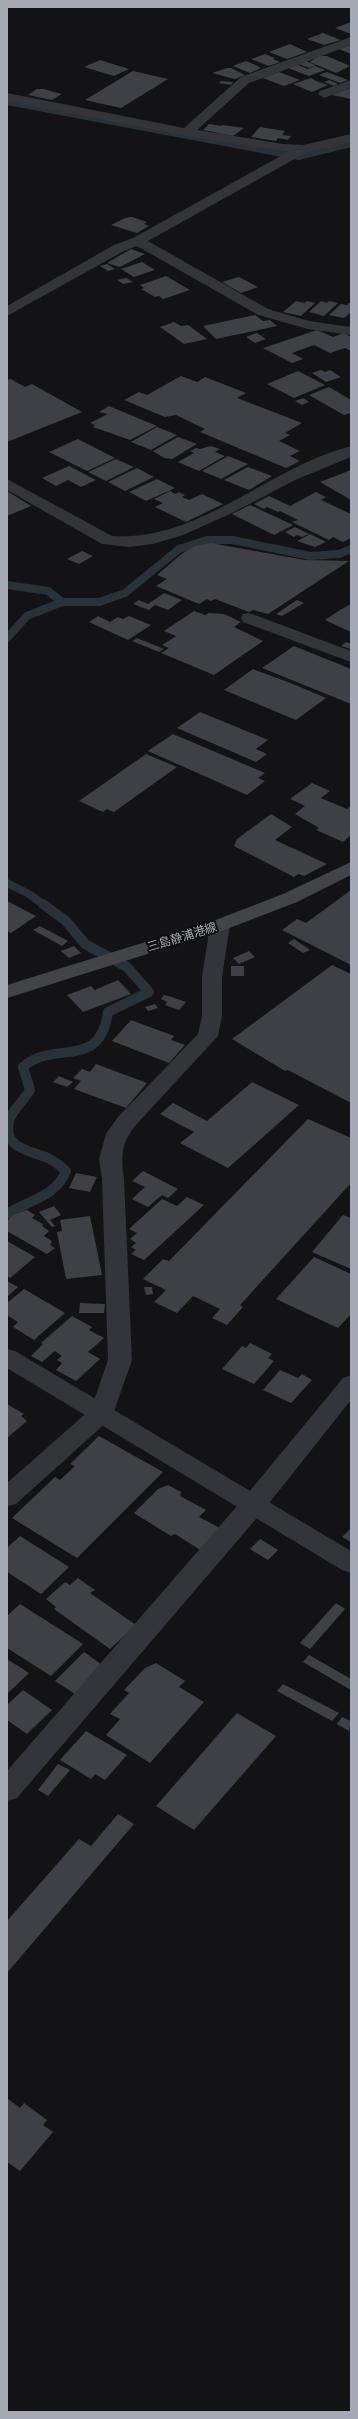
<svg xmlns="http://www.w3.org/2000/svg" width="358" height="2419" viewBox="0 0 358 2419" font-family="Rubik,'Noto Sans JP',sans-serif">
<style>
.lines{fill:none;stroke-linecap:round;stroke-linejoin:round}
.stream-far2{stroke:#2a3239;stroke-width:6}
.stream-far1{stroke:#2a3239;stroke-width:8}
.stream{stroke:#2a3239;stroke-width:10}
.building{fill:#3f4045}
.minor{fill:#34353a;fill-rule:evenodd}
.tertiary{fill:#34353a;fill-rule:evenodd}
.secondary{fill:#42444a;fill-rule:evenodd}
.labels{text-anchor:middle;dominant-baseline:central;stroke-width:4;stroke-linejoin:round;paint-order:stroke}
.street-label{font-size:12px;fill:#a5aab5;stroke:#0e0e10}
</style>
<rect width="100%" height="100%" fill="#131315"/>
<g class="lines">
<!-- stream-far2 -->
<path class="stream-far2" d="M7,102l291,55 53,-13"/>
<!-- stream-far1 -->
<path class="stream-far1" d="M7,585l41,6 14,11
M7,638l20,-22 35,-14h37l26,-9 54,-44 28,-9h26l77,16 29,-2 12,-5
M7,883l22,11 15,11"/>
<!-- stream -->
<path class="stream" d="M7,1214c22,-14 49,-17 59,-43 -6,-5 -11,-10 -18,-13 -19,-8 -48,-10 -38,-40 5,-10 14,-18 20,-28l-7,-23c32,-28 77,4 85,-55l41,-20 -22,-25 -42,-23 -19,-23 -23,-17"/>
</g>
<!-- building -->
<path class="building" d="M351,22v12l-16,-6z
M323,33l18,7 -17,5 -17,-6z
M290,44l17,8 -20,7 -18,-7z
M351,45v9l-12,-5z
M265,54l10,4 -2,1 7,3 -11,4 -18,-7z
M318,56h9l23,10 -14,7 -26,-11z
M100,60l29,9 -15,7 -30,-9z
M246,61l14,6h-2l3,1 -11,5 -17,-7z
M306,61l10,4 -7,3 -10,-4z
M298,65l10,4 7,-3 10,4 -16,6 -21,-8z
M227,68h4l14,7 -10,4 -23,-6z
M133,71l35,8 -47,29 -36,-8z
M279,72l21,8 -16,6 -21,-8z
M327,72l21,8 -8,3 -21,-8z
M311,78l5,3 12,4 -16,7 -19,-8z
M329,80l9,4 -4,2 -10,-4z
M221,81l12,1 -2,3 -12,-2z
M351,88v11l-19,-4z
M37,89h6l19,5 -10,6 -24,-5z
M209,124l12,2 1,-1 22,3 -11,8 -30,-6z
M260,127l25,4 -3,4 9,1 -3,4 -10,-2 -2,3 -25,-4z
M132,217l15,5 -3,2 5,2 -12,7 -26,-8 14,-7z
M131,249l14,5 -25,13 -13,-4z
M142,262l13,8 -21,7 -13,-8z
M107,264l8,5 -7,2 -8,-5z
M166,276l24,14 -27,9 -4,-3 -4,1 -14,-8 3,-1 -4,-3z
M239,277l19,10 -17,6 -19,-11z
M126,278l7,4 -10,2 -6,-4z
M296,301l8,2 3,-2 8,2 -14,13 -18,-4z
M321,301l6,2 2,-2 9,2 -14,13 -15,-4z
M349,303h2v9l-7,6 -15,-3 12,-11 6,1z
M255,315l8,6 7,-1 7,6 -61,13 -13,-13z
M174,322l7,4 7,-1 19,14 -23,5 -24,-17z
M317,330l16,7 11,-4 7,4v14l-6,-3 -15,5 -16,-8 -22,8 11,6 -11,4 -29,-15z
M257,333l9,6 -11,4 -9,-6z
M321,370l4,2 5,-2 11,7 -15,5 -14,-9z
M298,371l27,14 -31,13 -27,-14z
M181,376l16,6 8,-5 41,16 -9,5 65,25 -17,10 5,2 -11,6 21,10 -10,5 10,5 -14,7 -86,-36 5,-3 -29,-14 -11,2 -41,-17 15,-8 8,3z
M11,379l14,8 7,-3 50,28 -75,30v-62z
M329,387l22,13v13l-7,2 -35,-20z
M303,398l6,4 -7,3 -7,-4z
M109,406l48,20 -27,14 -37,-13 2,-2 -5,-2 18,-9 -9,-2z
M157,427l20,8 -26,15 -20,-8z
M178,437l19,7 -25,15 -8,-1 -11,-7z
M78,439l37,19 -28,13 -38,-19z
M211,446l9,3 -5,3 10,4 -26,15 -21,-9 16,-9 -4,-2 6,-3 4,1z
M228,456l20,8 -27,15 -19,-8z
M116,459l18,8 -28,14 -18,-9z
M69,466l27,14 -15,7 -13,-7 -12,6 -14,-8z
M248,467l24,9 -23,14 -25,-10z
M137,468l17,9 -29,14 -17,-9z
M351,470v30l-31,-18z
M157,479l18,9 -29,13 -17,-9z
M7,491l24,15 -24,10z
M170,491l5,3 4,-2 6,3 -3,2 7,3 13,-6 21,10 -37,18 -31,-15 8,-4 -9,-4z
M316,492l10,5 -5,3 30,14v24l-8,4 -10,-5 -4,3 -37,-18 6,-2 -18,-9 -2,1 -11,-5 -3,2 -10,-5 15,-8 21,10z
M250,505l43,20 -19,10 -42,-21z
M295,527l14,7 -7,3 -5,-2 -3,2 -9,-5z
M310,534l16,8 -11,5 -18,-6z
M211,543l94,17 44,1 -81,53 -15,-4 -4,2 -34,-13 -4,2 -4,-2 -8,5 -43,-18 11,-7 -10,-4 26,-22 12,-7z
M82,551l11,5 -14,8 -12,-5z
M164,593l18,7 -14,10 -13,-5 -6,5 -16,-6 6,-4 9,4z
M297,600l7,3 -22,13 -6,-2z
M351,604v28l-26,-12 15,-10z
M194,611l11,4 4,-2 15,1 17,8 -7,5 29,14 -49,34 -53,-22 8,-5 -7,-3 14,-9 -12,-5z
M98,616l12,6 8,-5 5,2 6,-3 22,9 -23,15 -39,-18z
M137,638l27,11 -5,3 -27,-11z
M346,642l5,2v5l-10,-3z
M294,646l57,23v35l-89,-36z
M253,669l40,15 33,14 -30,22 -72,-30z
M200,712l68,28 -12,9 11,5 -11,8 -79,-34z
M173,734l92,39 -7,5 7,3 -18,14 -99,-44z
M146,754l31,13 -63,45 -7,-3 -4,3 -24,-11z
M312,783l18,8 -9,7 26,11 4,-3v29l-8,7 -27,-12 3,-2 -24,-14 10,-8 -15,-7z
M271,814l21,13 -17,13 52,24 -23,12 -5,-2 -5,3 -60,-31 3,-7z
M351,890v75l-69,-35 15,-11 9,4z
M7,901l29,15 -25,17 -4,-2z
M40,926l28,15 -6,5 -29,-16z
M294,939l16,11 -7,3 -15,-10z
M74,946l7,7 -12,5 -8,-7z
M249,951l6,6 -16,7 -6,-6z
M332,965l19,9v129l-63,-33 -3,1 -53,-32z
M231,966h13v10h-13z
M118,980l13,14 -48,18 -16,-17 24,-9 4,4z
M164,995l8,2 14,5 -7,8 -14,-5 2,-3 -6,-3z
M155,1004l3,4 -10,3 -3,-4z
M131,1020l43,16 -3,4 14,5 -16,18 -57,-22z
M96,1064l51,19 -21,25 -52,-19 7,-8 -8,-3 9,-9 8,3z
M59,1076l14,6 -6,5 -14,-5z
M252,1082l47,23 -71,63 -48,-25 14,-11 -34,-18 13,-11 34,18z
M308,1119l43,19v45l-111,122 3,2 -16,18 -15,-7 8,-9 -27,-13 -16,17 -23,-11 12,-12 -23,-11 20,-20 6,2z
M143,1171l35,18 -10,9 -6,-3 -14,12 -16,-8 13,-12 -13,-6z
M76,1173l21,4 -7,15 -21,-4z
M187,1197l17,8 -60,55 -13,-6 5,-4 -5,-3 5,-4 -6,-4 7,-6 -8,-4 33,-30 15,7z
M54,1206l7,9 -11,5 5,6 -3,1 -13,-15z
M27,1210l8,5 -3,3 11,6 -1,2 7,5 -5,5 8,5 -2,4 5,3 -8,6 -40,-23v-10l6,-6z
M343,1215l8,3v51l-39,-17z
M90,1216l12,59 -36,4 -9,-47 5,-1 -2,-11z
M7,1241l28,16 -25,21 -3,-2z
M314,1257l37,17v40l-13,14 -62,-29z
M7,1281l11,6 -11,10z
M144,1287h8l1,7 -7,1z
M24,1289l41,24 -31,27 -21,-13 5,-5 -11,-7v-12z
M80,1303l25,1 -1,9h-25z
M72,1316l20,11 -3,3 15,8 -16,14 12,7 -24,22 -20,-11 6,-7 -5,-3 5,-4 -7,-5 -13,11 -11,-6 12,-12 -2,-1z
M250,1343l22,11 -4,4 6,3 -20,23 -32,-15 20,-23 4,2z
M280,1370l18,8 4,-4 10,6 -21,23 -28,-13z
M7,1404l17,10 -3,2 6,5 -20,17z
M99,1436l64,36 -86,86 -65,-40 43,-41 5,3 15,-14 -5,-2z
M168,1485l13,7 -1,4 26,14 -7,7 23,12 -20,22 -27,-17 -4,2 -37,-23 24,-24z
M351,1528v14l-9,-5z
M20,1536l49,31 -28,27 -34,-22v-24z
M260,1539l18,11 -10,10 -18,-11z
M78,1578l17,12 -5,3 46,32 -26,24 -56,-40 2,-2 -10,-8 19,-17 5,3z
M336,1603l9,6 -35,40 -10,-6z
M20,1604l63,40 -32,32 -44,-28v-32z
M84,1652l18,13 -27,29 -20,-13z
M309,1655l42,24v11l-48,-28z
M7,1659l22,14 -22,21z
M156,1663l29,18 -6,6 25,15 -54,61 -44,-28 14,-16 -10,-5 19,-21 -5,-3 21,-22z
M283,1684l56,29 -7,8 -55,-30z
M23,1690l29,20 -25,24 -20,-14v-15z
M237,1713l39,23 -82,94 -38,-24z
M342,1717l9,4 -2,10 -12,-7z
M86,1731l41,24 -22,25 -10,-6 -4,5 -31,-19z
M58,1764l12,6 -22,26 -10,-6z
M118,1814l16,10 -127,149v-52l72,-82 12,7z
M7,2098l13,10 4,-5 23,17 -4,5 10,7 -33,39 -13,-9z"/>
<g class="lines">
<!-- minor -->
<path class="minor" d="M351,37v8l-102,38 -52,47 86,14 20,1 48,-11v8l-44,10 -159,89 120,68 41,12 42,6v8l-43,-6 -50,-14 -121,-69 -13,5 -117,65v-10l107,-61 19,-7 155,-86 -101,-16 -180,-35v-8l177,35 57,-51z
M351,80v8l-27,10 -6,-4 2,-3z
M351,446v11l-56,23 -65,34 -47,21 -30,9 -23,3 -28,-3 -95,-54v-11l105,57c87,6 157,-69 239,-90z
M249,613l102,38v11l-108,-40 -2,-4 2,-4z
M220,919l7,2 3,4 -8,52v39l-4,20 -84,91c-13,17 -13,31 -10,52l8,181 -19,54 -4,6 -93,84 -9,2v-23l84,-74 17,-49 -6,-181 -3,-20 7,-25 12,-17 80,-83 4,-18v-39l8,-52 3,-4z
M351,1375v25l-89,112 -245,286 -10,3v-30l237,-273 99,-120z"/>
<!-- tertiary -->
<path class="tertiary" d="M7,1349l8,2 336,200v22l-9,-3 -335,-202z"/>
<!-- secondary -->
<path class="secondary" d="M351,862v13l-54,27 -70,27 -220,69v-13l206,-64 70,-27z"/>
</g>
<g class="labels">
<!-- street labels -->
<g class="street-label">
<text transform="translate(182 937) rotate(-17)">三島静浦港線</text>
</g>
</g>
<!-- border -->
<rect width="358" height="2419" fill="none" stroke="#a5aab5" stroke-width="16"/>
</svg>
